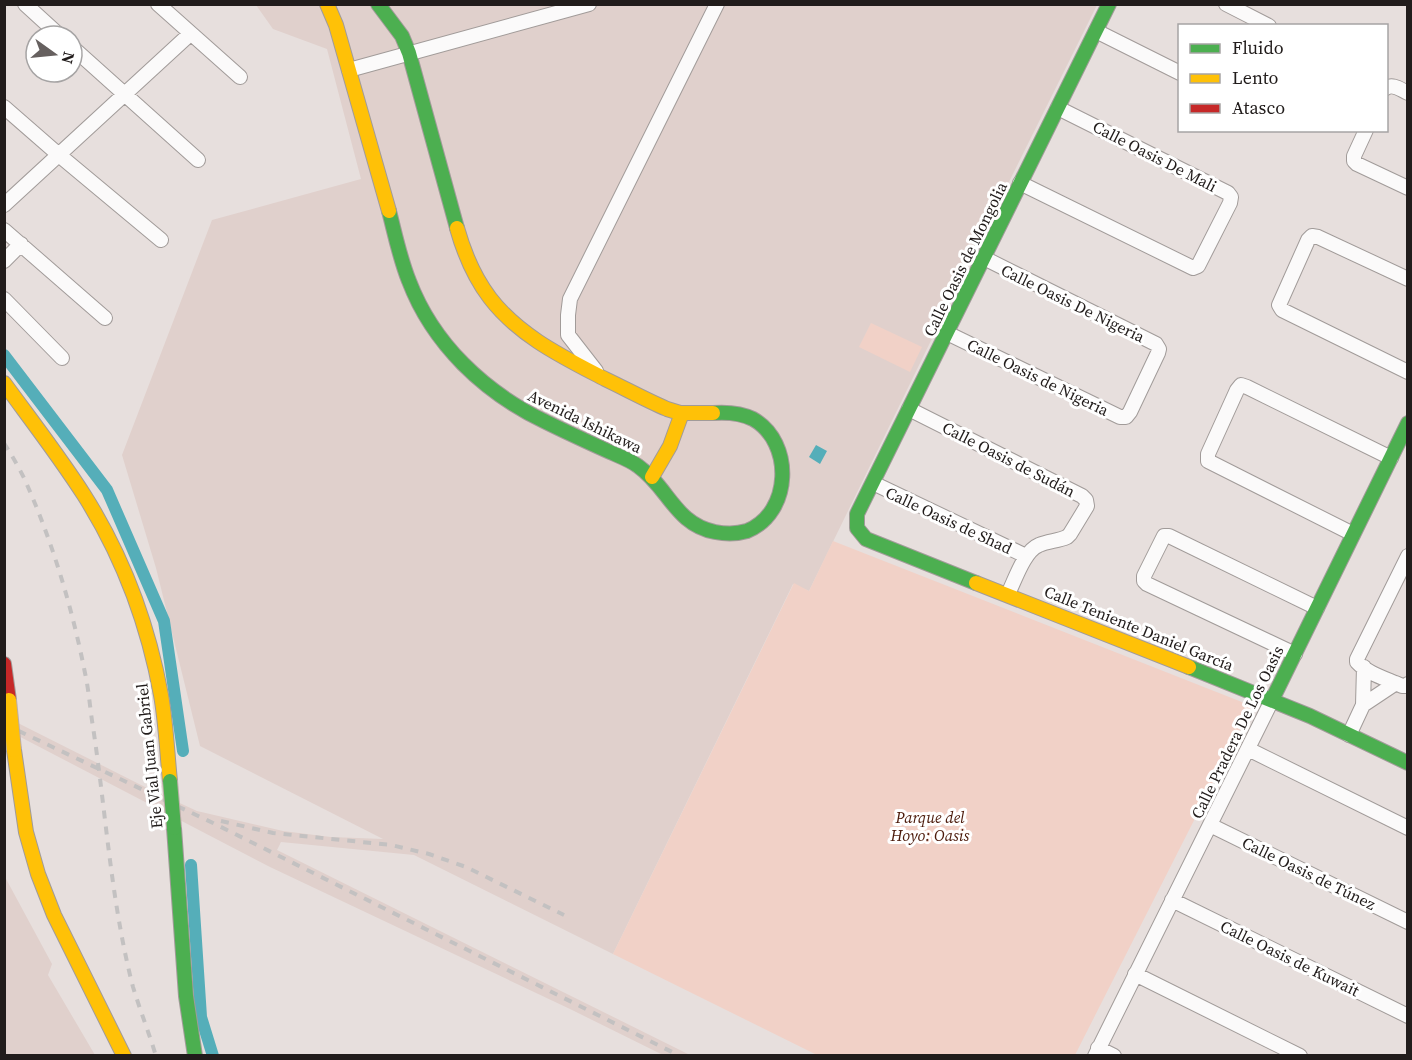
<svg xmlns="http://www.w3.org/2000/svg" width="1412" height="1060" viewBox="0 0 1412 1060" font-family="'Source Serif 4',serif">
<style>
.built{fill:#e0d0cc}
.green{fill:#f1d1c7}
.water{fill:#55aeb9}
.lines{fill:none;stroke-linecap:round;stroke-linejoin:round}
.canal{stroke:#55aeb9;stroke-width:12}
.street-casing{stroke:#a19b99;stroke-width:16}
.fast-casing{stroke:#a19b99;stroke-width:16}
.slow-casing{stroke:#a19b99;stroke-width:16}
.jam-casing{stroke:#a19b99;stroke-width:16}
.street{stroke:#fbfafa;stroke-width:14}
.fast{stroke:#4caf50;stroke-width:14}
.slow{stroke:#ffc107;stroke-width:14}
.jam{stroke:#c62828;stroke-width:14}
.rail{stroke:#c3c1c1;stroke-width:4;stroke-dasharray:8 8;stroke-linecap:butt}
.fast-bridge-casing{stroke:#bcaea9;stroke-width:16;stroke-linecap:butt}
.slow-bridge-casing{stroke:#bcaea9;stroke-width:16;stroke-linecap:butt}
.fast-bridge{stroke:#4caf50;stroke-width:14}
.slow-bridge{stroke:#ffc107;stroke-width:14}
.labels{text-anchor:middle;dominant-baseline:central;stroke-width:6;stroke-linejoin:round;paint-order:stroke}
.street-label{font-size:16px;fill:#211c1b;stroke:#fff}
.park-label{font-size:16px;font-style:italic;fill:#4b1909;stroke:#fff}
</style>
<rect width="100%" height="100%" fill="#e7dfdd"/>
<!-- built -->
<path class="built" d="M256,5h841l-117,235 -171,351 -16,-7 -180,370 -199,-99 -133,-13 -4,8 413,205h-27l-93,-46 -300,-142 -265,-138 -1,-13 143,72 50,23 86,20 48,6 52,2 -183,-93 -44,-178 -34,-113 90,-235 149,-41 -34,-130 -54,-20z
M5,877l47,87 -4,11 47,80h-90z"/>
<!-- green -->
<path class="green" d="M871,323l51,24 -12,25 -51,-25z
M833,541l419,165 -177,349h-258l-204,-101 181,-371 15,8z"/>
<!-- water -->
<path class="water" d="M816,445l11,6 -7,13 -11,-7z"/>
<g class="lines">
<!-- canal -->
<path class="canal" d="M4,355l103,135 57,131 19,130
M191,865l10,152 12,39"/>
<!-- street casing -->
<g class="street-casing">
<path id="street" d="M25,4l35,32
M158,4l82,73
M1226,4l43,22
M1096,31l84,42
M72,47l126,113
M349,70l240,-66
M1386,88c7,-5 15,2 22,5
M4,107l55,48 102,85
M1366,130l-12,26v5l3,3 51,24
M1020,183l173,85 5,-2 32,-63 1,-6 -3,-4 -170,-85
M4,205l186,-171
M4,230l101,88
M4,261l17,-17
M1408,279l-90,-42 -6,-1 -4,4 -29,65 3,5 126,62
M4,299l58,59
M947,333l173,84h6l4,-5 28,-59 1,-4 -3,-5 -172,-86
M596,371l-28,-36v-20l2,-16 147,-295
M909,409l173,87 4,4 1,6 -17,28 -3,3c-9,4 -19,4 -28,8 -15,6 -24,35 -31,49
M873,483l153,73
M1353,534l-145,-73v-7l29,-64 4,-5 6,2 144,71
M1408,556l-51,103v3c11,12 30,17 45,24h4l2,-2
M1295,654l-148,-70 -3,-3v-5l20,-40h5l148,72
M1363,705l33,-22
M1349,735l14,-30 1,-38
M1248,749l160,79
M1210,825l198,97
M1172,900l236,116
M1135,974l165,82
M1098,1048l16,8
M1095,1056l177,-356"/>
</g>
<!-- fast casing -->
<g class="fast-casing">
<path id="fast" d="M378,4l24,32 7,17 48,175
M389,211c6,23 11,48 20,70 24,63 75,111 135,140 22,11 44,21 66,31 9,4 20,8 28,14 31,22 37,58 77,66 11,2 22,2 32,-1 45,-18 47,-89 6,-112 -12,-6 -26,-7 -40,-6
M976,583l-110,-44 -9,-11v-14l252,-510
M1189,667l121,49 98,47
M1272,700l136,-277
M174,828l12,168 9,60"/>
</g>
<!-- slow casing -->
<g class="slow-casing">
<path id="slow" d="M327,4l9,21 53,186
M457,228c7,25 17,49 33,70 29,38 73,59 115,81 21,10 41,21 62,30l13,4h33
M4,383c27,37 55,73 80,112 38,60 64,129 77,200 5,28 6,57 9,86
M652,477l18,-31 12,-33
M976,583l213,84
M14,750l12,82 12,42 16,41 70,141"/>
</g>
<!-- jam casing -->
<g class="jam-casing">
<path id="jam" d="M4,664l5,36"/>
</g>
<!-- street -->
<use href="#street" class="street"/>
<!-- fast -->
<use href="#fast" class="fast"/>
<!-- slow -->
<use href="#slow" class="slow"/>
<!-- jam -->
<use href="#jam" class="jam"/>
<!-- rail -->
<path class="rail" d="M4,443c7,11 14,23 20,35 28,62 48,129 61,195 4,18 5,36 8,54 13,86 18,175 40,260 7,23 16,46 23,69
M4,724l209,99 467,233
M221,821l52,12 118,12 38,9 37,13 98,48"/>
<!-- fast-bridge casing -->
<g class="fast-bridge-casing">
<path id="fast-bridge" d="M170,781l4,47"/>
</g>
<!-- slow-bridge casing -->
<g class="slow-bridge-casing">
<path id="slow-bridge" d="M9,700l5,50"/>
</g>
<!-- fast-bridge -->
<use href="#fast-bridge" class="fast-bridge"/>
<!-- slow-bridge -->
<use href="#slow-bridge" class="slow-bridge"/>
</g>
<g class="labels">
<!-- street labels -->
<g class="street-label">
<text transform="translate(1155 156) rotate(27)">Calle Oasis De Mali</text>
<text transform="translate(965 259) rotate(-64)">Calle Oasis de Mongolia</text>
<text transform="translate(1073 303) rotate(26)">Calle Oasis De Nigeria</text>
<text transform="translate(1038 377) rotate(26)">Calle Oasis de Nigeria</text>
<text transform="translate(585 421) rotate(26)">Avenida Ishikawa</text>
<text transform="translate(1009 459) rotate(27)">Calle Oasis de Sudán</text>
<text transform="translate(949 520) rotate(25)">Calle Oasis de Shad</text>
<text transform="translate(1139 628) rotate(22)">Calle Teniente Daniel García</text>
<text transform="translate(1237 732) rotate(-64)">Calle Pradera De Los Oasis</text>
<text transform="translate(149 756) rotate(-96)">Eje Vial Juan Gabriel</text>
<text transform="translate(1309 873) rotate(26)">Calle Oasis de Túnez</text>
<text transform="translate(1290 958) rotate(26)">Calle Oasis de Kuwait</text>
</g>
<!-- park labels -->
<g class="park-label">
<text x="930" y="817">Parque del<tspan x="930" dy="18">Hoyo: Oasis</tspan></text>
</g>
</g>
<!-- border -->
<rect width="1412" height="1060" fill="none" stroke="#211c1b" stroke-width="12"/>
<!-- legend -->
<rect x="1178" y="24" width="210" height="108" fill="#ffffff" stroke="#a6a4a4" stroke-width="1.5"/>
<rect x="1190" y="44" width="30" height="9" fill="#4caf50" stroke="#a6a4a4" stroke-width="1.5"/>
<text x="1232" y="54" font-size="18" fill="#211c1b">Fluido</text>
<rect x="1190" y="74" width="30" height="9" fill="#ffc107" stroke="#a6a4a4" stroke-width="1.5"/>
<text x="1232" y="84" font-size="18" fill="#211c1b">Lento</text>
<rect x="1190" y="104" width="30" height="9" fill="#c62828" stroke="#a6a4a4" stroke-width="1.5"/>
<text x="1232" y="114" font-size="18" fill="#211c1b">Atasco</text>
<!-- north arrow -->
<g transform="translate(54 54) rotate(105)"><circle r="28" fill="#ffffff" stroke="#a6a4a4" stroke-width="1.5"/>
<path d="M0-4.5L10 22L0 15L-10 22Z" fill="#66605f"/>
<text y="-9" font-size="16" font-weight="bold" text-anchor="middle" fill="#211c1b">N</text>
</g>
</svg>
